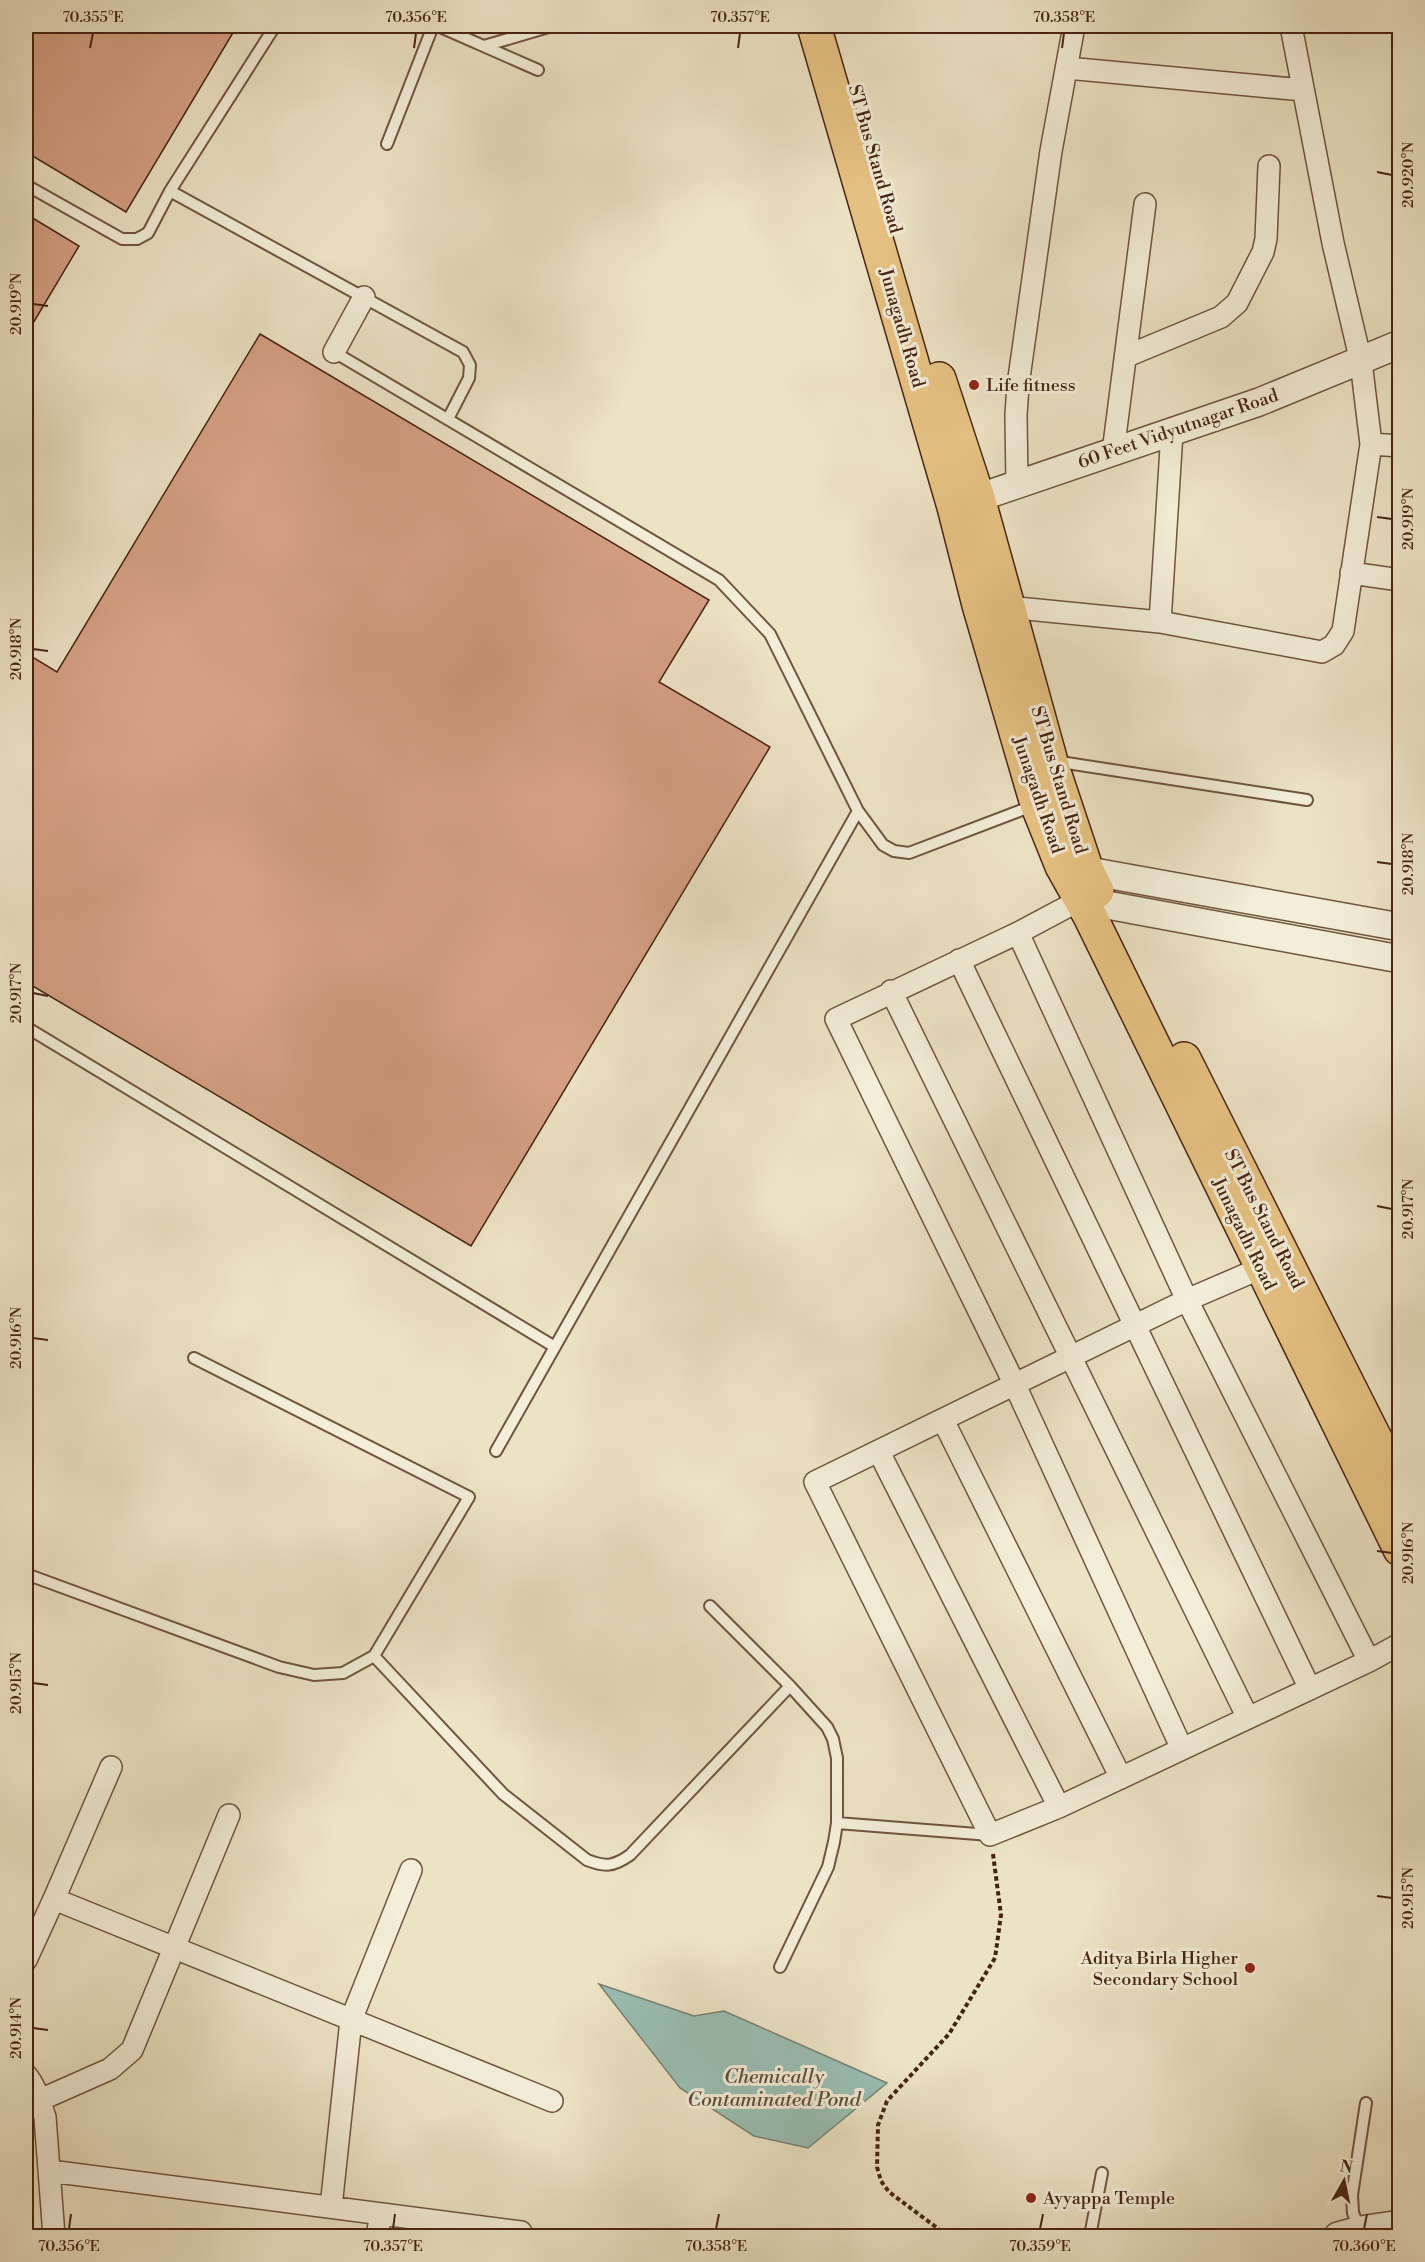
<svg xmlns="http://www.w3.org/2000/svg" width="1425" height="2262" viewBox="0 0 1425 2262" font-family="'Libre Bodoni',serif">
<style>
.water{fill:#99beb2;stroke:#788072;stroke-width:1.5}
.building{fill:#d59f84;stroke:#462412;stroke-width:1.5}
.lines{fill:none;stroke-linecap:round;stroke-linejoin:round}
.service-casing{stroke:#70543f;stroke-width:14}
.minor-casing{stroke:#70543f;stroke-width:24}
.tertiary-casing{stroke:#70543f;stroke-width:30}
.primary-casing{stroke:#462412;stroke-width:36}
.path{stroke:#462412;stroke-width:4;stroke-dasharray:4.5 3;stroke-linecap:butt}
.service{stroke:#f3edd9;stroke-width:10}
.minor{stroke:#f3edd9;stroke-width:21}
.tertiary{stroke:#f3edd9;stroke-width:27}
.primary{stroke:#e6c282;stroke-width:33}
.ticks{fill:none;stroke:#462412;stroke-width:2}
.poi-dot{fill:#8f2418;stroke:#f3edd9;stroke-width:2}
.labels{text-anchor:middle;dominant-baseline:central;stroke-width:6;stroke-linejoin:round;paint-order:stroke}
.street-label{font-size:18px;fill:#462412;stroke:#f3edd9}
.poi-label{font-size:18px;fill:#462412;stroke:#f3edd9;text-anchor:start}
.water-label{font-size:20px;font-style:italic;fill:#5b4a3a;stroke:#f3edd9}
.neatline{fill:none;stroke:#462412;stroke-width:2}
.ticks-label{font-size:15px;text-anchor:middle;fill:#462412}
</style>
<rect width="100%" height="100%" fill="#ece3c5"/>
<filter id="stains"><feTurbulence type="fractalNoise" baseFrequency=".00333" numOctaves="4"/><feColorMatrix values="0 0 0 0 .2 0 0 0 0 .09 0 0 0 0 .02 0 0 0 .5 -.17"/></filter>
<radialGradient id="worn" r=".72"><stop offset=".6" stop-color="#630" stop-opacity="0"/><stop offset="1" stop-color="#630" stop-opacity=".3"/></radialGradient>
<!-- water -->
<path class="water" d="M599,1984l95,32 30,-5 163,72 -79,65 -54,-12 -74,-48z"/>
<!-- building -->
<path class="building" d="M26,26h211l-111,186 -100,-60z
M26,214l53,32 -53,89z
M260,334l449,266 -50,82 111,65 -299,499 -445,-264v-329l31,19z"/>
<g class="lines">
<!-- service casing -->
<g class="service-casing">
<path id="service" d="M438,26l100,44
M484,46l68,-20
M387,144l46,-118
M26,185l96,54h15l11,-6 22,-42 105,-165
M170,191l293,161 7,13 -1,13 -21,41
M334,352l385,228 51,54 88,177 25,34 11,6 15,2 126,-48
M1054,761l253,39
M26,1027l529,320
M496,1451l362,-640
M26,1574l253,93 35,8 29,-2 31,-17 95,-159 -275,-139
M710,1606l80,80 37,41 6,12 4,19v65l-3,19 -6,25 -48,100
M374,1656l129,138 84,66c18,7 26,7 43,-5l160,-169
M837,1823l153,12
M1360,2230l-7,-17 -1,-18 14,-92
M1090,2236l12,-63"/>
</g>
<!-- minor casing -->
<g class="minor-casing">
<path id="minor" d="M1067,68l236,22
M334,352l30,-55
M1127,356l94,-39 16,-14 26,-51 3,-13 3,-73
M1371,444l29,2
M1113,452l32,-248
M1017,486l-1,-71 2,-30 33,-234 23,-125
M1351,573l49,7
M997,606l163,16 162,30 12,-7 9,-14 28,-187 -10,-82 -28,-119 -42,-217
M1160,622l12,-190
M1080,900l-62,33 -182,86 178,364 168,366
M1018,933l169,367 182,361
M959,960l351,729
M891,991l357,727
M1261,1268l-74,32 -372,182 175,353 69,-28 310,-146 31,-17
M943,1420l178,358
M879,1452l180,355
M54,1899l498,202
M26,1960l28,-61 57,-132
M26,2075c10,12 14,27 19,42l9,119
M40,2100l70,-31 22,-19 97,-235
M50,2171l471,61
M331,2207l20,-187 60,-150
M377,2236l4,-22"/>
</g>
<!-- tertiary casing -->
<g class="tertiary-casing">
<path id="tertiary" d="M960,504l299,-102 141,-58
M1072,868l328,59
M1080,900l320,59
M1338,2236l22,-6 40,-6"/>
</g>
<!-- primary casing -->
<g class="primary-casing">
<path id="primary" d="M814,26l140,481 25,98 58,199 25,62 28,50 310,633
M939,379l39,119 75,271 34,102 10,20
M1184,1059l216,429"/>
</g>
<!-- path -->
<path class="path" d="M948,2236l-59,-44 -8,-11 -4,-14 1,-42 9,-24 62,-67 46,-76 6,-43 -8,-61"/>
<!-- service -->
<use href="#service" class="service"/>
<!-- minor -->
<use href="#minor" class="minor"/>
<!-- tertiary -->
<use href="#tertiary" class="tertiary"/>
<!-- primary -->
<use href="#primary" class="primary"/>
</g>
<!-- ticks -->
<path class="ticks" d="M90,48l3,-15M414,48l2,-15M738,48l2,-15M1062,48l2,-15M1377,172l15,3M33,304l15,2M1377,517l15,2M33,649l15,2M1377,862l15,2M33,993l15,3M1377,1206l15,3M33,1338l15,2M1377,1551l15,2M33,1683l15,2M1377,1896l15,2M33,2028l15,2M69,2229l2,-15M393,2229l2,-15M716,2229l3,-15M1040,2229l3,-15M1364,2229l3,-15"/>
<!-- markers -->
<g class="poi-dot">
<circle cx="974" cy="385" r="6"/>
<circle cx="1250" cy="1968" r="6"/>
<circle cx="1031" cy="2198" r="6"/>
</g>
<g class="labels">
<!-- street labels -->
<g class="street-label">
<text transform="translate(875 159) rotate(74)">ST Bus Stand Road</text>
<text transform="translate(902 328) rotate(74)">Junagadh Road</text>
<text transform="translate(1178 429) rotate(-19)">60 Feet Vidyutnagar Road</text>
<text transform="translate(1059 780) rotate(73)">ST Bus Stand Road</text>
<text transform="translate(1038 795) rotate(71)">Junagadh Road</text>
<text transform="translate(1264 1219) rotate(63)">ST Bus Stand Road</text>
<text transform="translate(1244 1234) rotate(64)">Junagadh Road</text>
</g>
<!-- poi labels -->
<g class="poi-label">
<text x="986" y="385">Life fitness</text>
<text x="1238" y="1958" text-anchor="end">Aditya Birla Higher<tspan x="1238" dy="21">Secondary School</tspan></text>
<text x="1043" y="2198">Ayyappa Temple</text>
</g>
<!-- water labels -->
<g class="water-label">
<text x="774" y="2077">Chemically<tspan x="774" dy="23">Contaminated Pond</tspan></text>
</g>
</g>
<!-- margin -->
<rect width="1425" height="2262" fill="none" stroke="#ece3c5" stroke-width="66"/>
<!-- north arrow -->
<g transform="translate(1344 2181) rotate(9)" stroke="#f3edd9" stroke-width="4.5" paint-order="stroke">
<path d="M0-4.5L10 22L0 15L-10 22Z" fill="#462412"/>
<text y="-9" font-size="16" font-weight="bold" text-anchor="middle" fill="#462412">N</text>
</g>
<rect x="33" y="33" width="1359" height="2196" class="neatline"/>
<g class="ticks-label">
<text x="93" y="22">70.355°E</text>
<text x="416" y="22">70.356°E</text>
<text x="740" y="22">70.357°E</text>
<text x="1064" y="22">70.358°E</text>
<text transform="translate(1408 175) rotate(-90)" y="5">20.920°N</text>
<text transform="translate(16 304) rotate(-90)" y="5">20.919°N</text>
<text transform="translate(1408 519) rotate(-90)" y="5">20.919°N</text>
<text transform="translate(16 649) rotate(-90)" y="5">20.918°N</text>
<text transform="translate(1408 864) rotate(-90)" y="5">20.918°N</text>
<text transform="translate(16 993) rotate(-90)" y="5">20.917°N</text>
<text transform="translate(1408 1209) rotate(-90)" y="5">20.917°N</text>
<text transform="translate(16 1338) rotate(-90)" y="5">20.916°N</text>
<text transform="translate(1408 1553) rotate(-90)" y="5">20.916°N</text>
<text transform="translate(16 1683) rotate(-90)" y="5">20.915°N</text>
<text transform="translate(1408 1898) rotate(-90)" y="5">20.915°N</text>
<text transform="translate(16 2028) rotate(-90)" y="5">20.914°N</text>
<text x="69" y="2251">70.356°E</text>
<text x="393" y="2251">70.357°E</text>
<text x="716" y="2251">70.358°E</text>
<text x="1040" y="2251">70.359°E</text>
<text x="1364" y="2251">70.360°E</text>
</g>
<rect width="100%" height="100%" filter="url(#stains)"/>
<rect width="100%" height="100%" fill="url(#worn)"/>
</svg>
